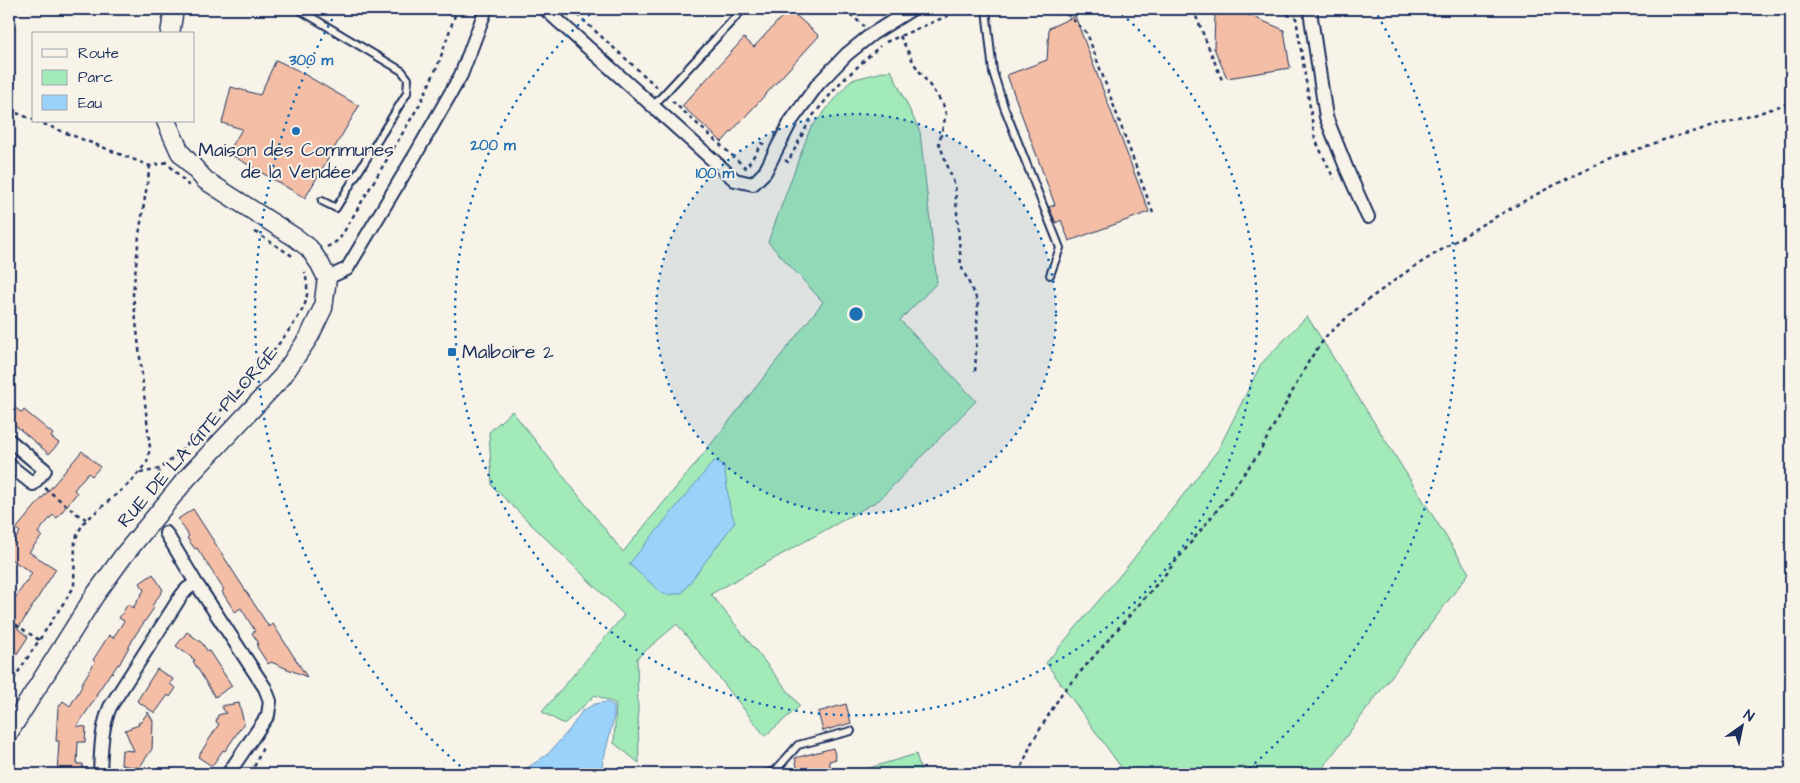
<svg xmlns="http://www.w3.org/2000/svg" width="1800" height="783" viewBox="0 0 1800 783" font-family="'Architects Daughter',sans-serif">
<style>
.green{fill:#a2eab8;stroke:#5e8c8b}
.water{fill:#9bd2fa;stroke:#6891bc}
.building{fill:#f3bea5;stroke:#1b2f5e}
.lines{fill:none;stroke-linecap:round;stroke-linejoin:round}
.lane-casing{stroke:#1b2f5e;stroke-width:10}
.street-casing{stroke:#1b2f5e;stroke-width:16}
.secondary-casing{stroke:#1b2f5e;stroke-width:21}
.path{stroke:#1b2f5e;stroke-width:2.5;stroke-dasharray:4 4;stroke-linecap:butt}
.lane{stroke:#f7f3e8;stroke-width:6}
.street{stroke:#f7f3e8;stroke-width:12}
.secondary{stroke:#f7f3e8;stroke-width:18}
.ring{fill:none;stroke:#1f6fb2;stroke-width:2.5;stroke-dasharray:2.5 5}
.poi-dot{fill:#1f6fb2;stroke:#f7f3e8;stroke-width:2}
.labels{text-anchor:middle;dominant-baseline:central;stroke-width:4;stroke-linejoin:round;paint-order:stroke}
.poi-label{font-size:19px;fill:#1b2f5e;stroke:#f7f3e8}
.street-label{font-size:19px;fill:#1b2f5e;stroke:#f7f3e8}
.centre{fill:#1f6fb2;stroke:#f7f3e8;stroke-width:2.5}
.ring-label{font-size:15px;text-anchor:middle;font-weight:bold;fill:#1f6fb2;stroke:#f7f3e8;stroke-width:4;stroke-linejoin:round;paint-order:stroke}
</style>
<rect width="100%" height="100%" fill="#f7f3e8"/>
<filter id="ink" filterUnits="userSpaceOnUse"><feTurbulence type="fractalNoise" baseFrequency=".02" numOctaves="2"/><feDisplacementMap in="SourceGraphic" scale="10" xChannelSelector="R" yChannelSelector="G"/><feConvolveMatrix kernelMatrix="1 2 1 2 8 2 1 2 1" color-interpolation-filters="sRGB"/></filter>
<g filter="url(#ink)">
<!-- green -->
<path class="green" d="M891,70l29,62 17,151 -37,37 76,81 -97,99 -168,94 89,112 -35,30 -88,-112 -40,34 2,105 -25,-20 2,-39 -21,-9 -31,29 -22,-12 82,-97 -132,-129 -3,-54 23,-21 111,141 74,-90 126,-160 -55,-60 42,-113 41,-49z
M1307,316l162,257 -151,201h-192l-80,-111 81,-96 91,-117 43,-86z
M916,754l6,20h-73z"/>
<!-- water -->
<path class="water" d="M714,461l10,4 6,44 5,13 -53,71 -15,2 -5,-2 -33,-29z
M607,702l7,4v11l-14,57h-90l17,-6 21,-14 22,-25 12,-18 13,-7z"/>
<!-- building -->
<path class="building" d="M789,9l30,27 -97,106 -40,-36 62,-68 10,9z
M1244,13l40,17 6,38 -63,10 -13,-30 1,-34z
M1075,16l74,196 -80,29 -8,-21 -5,3 -7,-16 6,-2 -48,-130 40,-15 2,-32z
M276,60l21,10 62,36 -54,92 -77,-45 14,-24 -20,-6 9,-36 29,8z
M14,407l8,6 2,-3 29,24 -2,3 8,6 -10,11 -40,-34v-7z
M82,451l18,16 -8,9 -4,-3 -7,8 -7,9 3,3 -20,25 -4,-3 -8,9 -7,9 4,3 -13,16 27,17 -38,60 10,8 -19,29v-59l23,-34 -23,-15v-9l11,-17 -4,-3z
M193,509l76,118 4,-3 34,53 -36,-15 -3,2 -11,-17 1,-5 -6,-9 3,-2 -14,-23 -6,4 -13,-20 2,-2 -27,-42 -2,1 -8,-11 2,-2 -11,-17z
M153,574l10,16 -11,16 2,2 -18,26 -17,31 -1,-1 -6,9 -1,-1 -15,23 1,1 -20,30 9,1 -1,15h-7l-1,22h6l-1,10h-25l2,-33h-3l2,-33 5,-7 7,5 11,-18 1,-5 13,-21 -2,-2 16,-25 4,3 11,-17 -5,-3 9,-14 5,4 11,-18 -4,-7z
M187,632l15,11 6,9 1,-1 23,35 -17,11 -22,-36 2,-1 -19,-14z
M157,669l16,10 -3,5 6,4 -6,9 -2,-2 -13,18 -18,-12z
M239,703l5,20 -19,28 -2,-1 -11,16 -14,-9 21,-33 -3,-2 2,-7 8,-2 -5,-7z
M846,704l5,19 -28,8 -5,-19z
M148,712l5,9 -1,28 -13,19 -18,-3 1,-15 12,1 -9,-21 14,-5 -1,-2 3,-1z
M833,748l3,11 -7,2 3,13h-26l-1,-5 -7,2 -3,-13z"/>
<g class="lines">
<!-- lane casing -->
<g class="lane-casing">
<path id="lane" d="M298,9l104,62 6,8 -1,14 -71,115 -14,-7
M986,9l7,63 11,35 56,141 -10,27
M654,105l89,-96
M765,774l10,-3 23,-26 53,-14"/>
</g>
<!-- street casing -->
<g class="street-casing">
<path id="street" d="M545,9l190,171 18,4 12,-12 26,-51 27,-37 29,-30 25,-20 40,-25
M1310,11l16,106 22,55 20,45
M327,278l20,-9 70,-117 44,-77 25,-66
M9,440l36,30 -12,14 -24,-19
M166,533l30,50 69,105 5,13 -2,14 -40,59
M100,774c1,-23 1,-45 10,-67l71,-111 6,-7 9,-6"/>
</g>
<!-- secondary casing -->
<g class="secondary-casing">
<path id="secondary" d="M170,34l4,-25
M9,732l86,-137 29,-40 63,-77 95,-101 27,-40 14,-29 4,-30 -7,-14 -11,-16 -13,-10 -91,-58 -25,-28 -14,-31"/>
</g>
<!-- path -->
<path class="path" d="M571,9l87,79
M844,9l20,17
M1051,9l17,6 19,18 66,180
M1193,9l29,71
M1272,9l24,9 19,121 19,40
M900,36l15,29 28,39 3,10 -7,29 16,43 6,80 17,36 -3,73
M886,42l78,-33
M672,101l74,67 16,-25 4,3
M9,110l25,10
M36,121l114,45 17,-4
M785,160l3,2 23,-44 29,-35 40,-37
M170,166l19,20
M255,232l39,25
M327,247l12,-7 82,-138 17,-37 19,-56
M140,473l20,-4 11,-9c40,-39 80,-77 112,-122 8,-10 16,-21 21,-32 5,-10 3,-24 1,-34
M45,488l32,26 9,5
M157,491l3,-22
M9,620l30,20
M9,686l65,-99 1,-47 8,-17 49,-42 15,-19 3,-14 -17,-154 6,-59 11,-69
M251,774l12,-27
M1019,774l12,-30 31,-51 101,-116 58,-72 38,-52 51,-94 18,-25 37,-32 44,-32 74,-46 52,-29 57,-29 74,-27 88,-24 37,-13"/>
<!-- lane -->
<use href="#lane" class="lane"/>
<!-- street -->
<use href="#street" class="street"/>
<!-- secondary -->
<use href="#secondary" class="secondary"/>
</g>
</g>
<!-- distance rings -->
<circle cx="856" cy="314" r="200" fill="#1f6fb2" fill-opacity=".12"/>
<g class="ring">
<circle cx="856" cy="314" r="200"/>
<path d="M1116 9A401 401 0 1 1 596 9"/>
<path d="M466 771A601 601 0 0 1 338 9M1374 9A601 601 0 0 1 1246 771"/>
</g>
<!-- markers -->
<g class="poi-dot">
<circle cx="296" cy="131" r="5"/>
<rect x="447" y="347" width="10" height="10" rx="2.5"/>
</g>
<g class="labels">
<!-- poi labels -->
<g class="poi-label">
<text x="296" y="150">Maison des Communes<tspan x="296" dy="22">de la Vendée</tspan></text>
<text x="462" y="352" text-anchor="start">Malboire 2</text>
</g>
<!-- street labels -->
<g class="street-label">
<text transform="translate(198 437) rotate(-49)">RUE DE LA GITE PILORGE</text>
</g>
</g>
<circle cx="856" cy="314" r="8" class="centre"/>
<g class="ring-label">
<text x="311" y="65">300 m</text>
<text x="493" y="150">200 m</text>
<text x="715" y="178">100 m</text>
</g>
<!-- margin -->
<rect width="1800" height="783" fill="none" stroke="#f7f3e8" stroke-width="30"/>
<rect x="15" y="15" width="1770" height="753" fill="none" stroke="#1b2f5e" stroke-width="2" filter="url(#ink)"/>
<!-- legend -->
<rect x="32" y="32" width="162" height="90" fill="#f7f3e8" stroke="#9fa5b1"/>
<rect x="42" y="49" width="25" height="8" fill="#f7f3e8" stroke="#9fa5b1"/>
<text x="78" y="58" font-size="15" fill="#1b2f5e">Route</text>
<rect x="42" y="70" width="25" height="15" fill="#a2eab8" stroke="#9fa5b1"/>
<text x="78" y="82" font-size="15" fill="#1b2f5e">Parc</text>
<rect x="42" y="95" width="25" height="15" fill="#9bd2fa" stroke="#9fa5b1"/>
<text x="78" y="108" font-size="15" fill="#1b2f5e">Eau</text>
<!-- north arrow -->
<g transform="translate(1742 726) rotate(33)" stroke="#f7f3e8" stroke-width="4" paint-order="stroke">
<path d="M0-4L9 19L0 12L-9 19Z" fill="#1b2f5e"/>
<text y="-8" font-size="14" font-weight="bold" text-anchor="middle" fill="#1b2f5e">N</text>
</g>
</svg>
